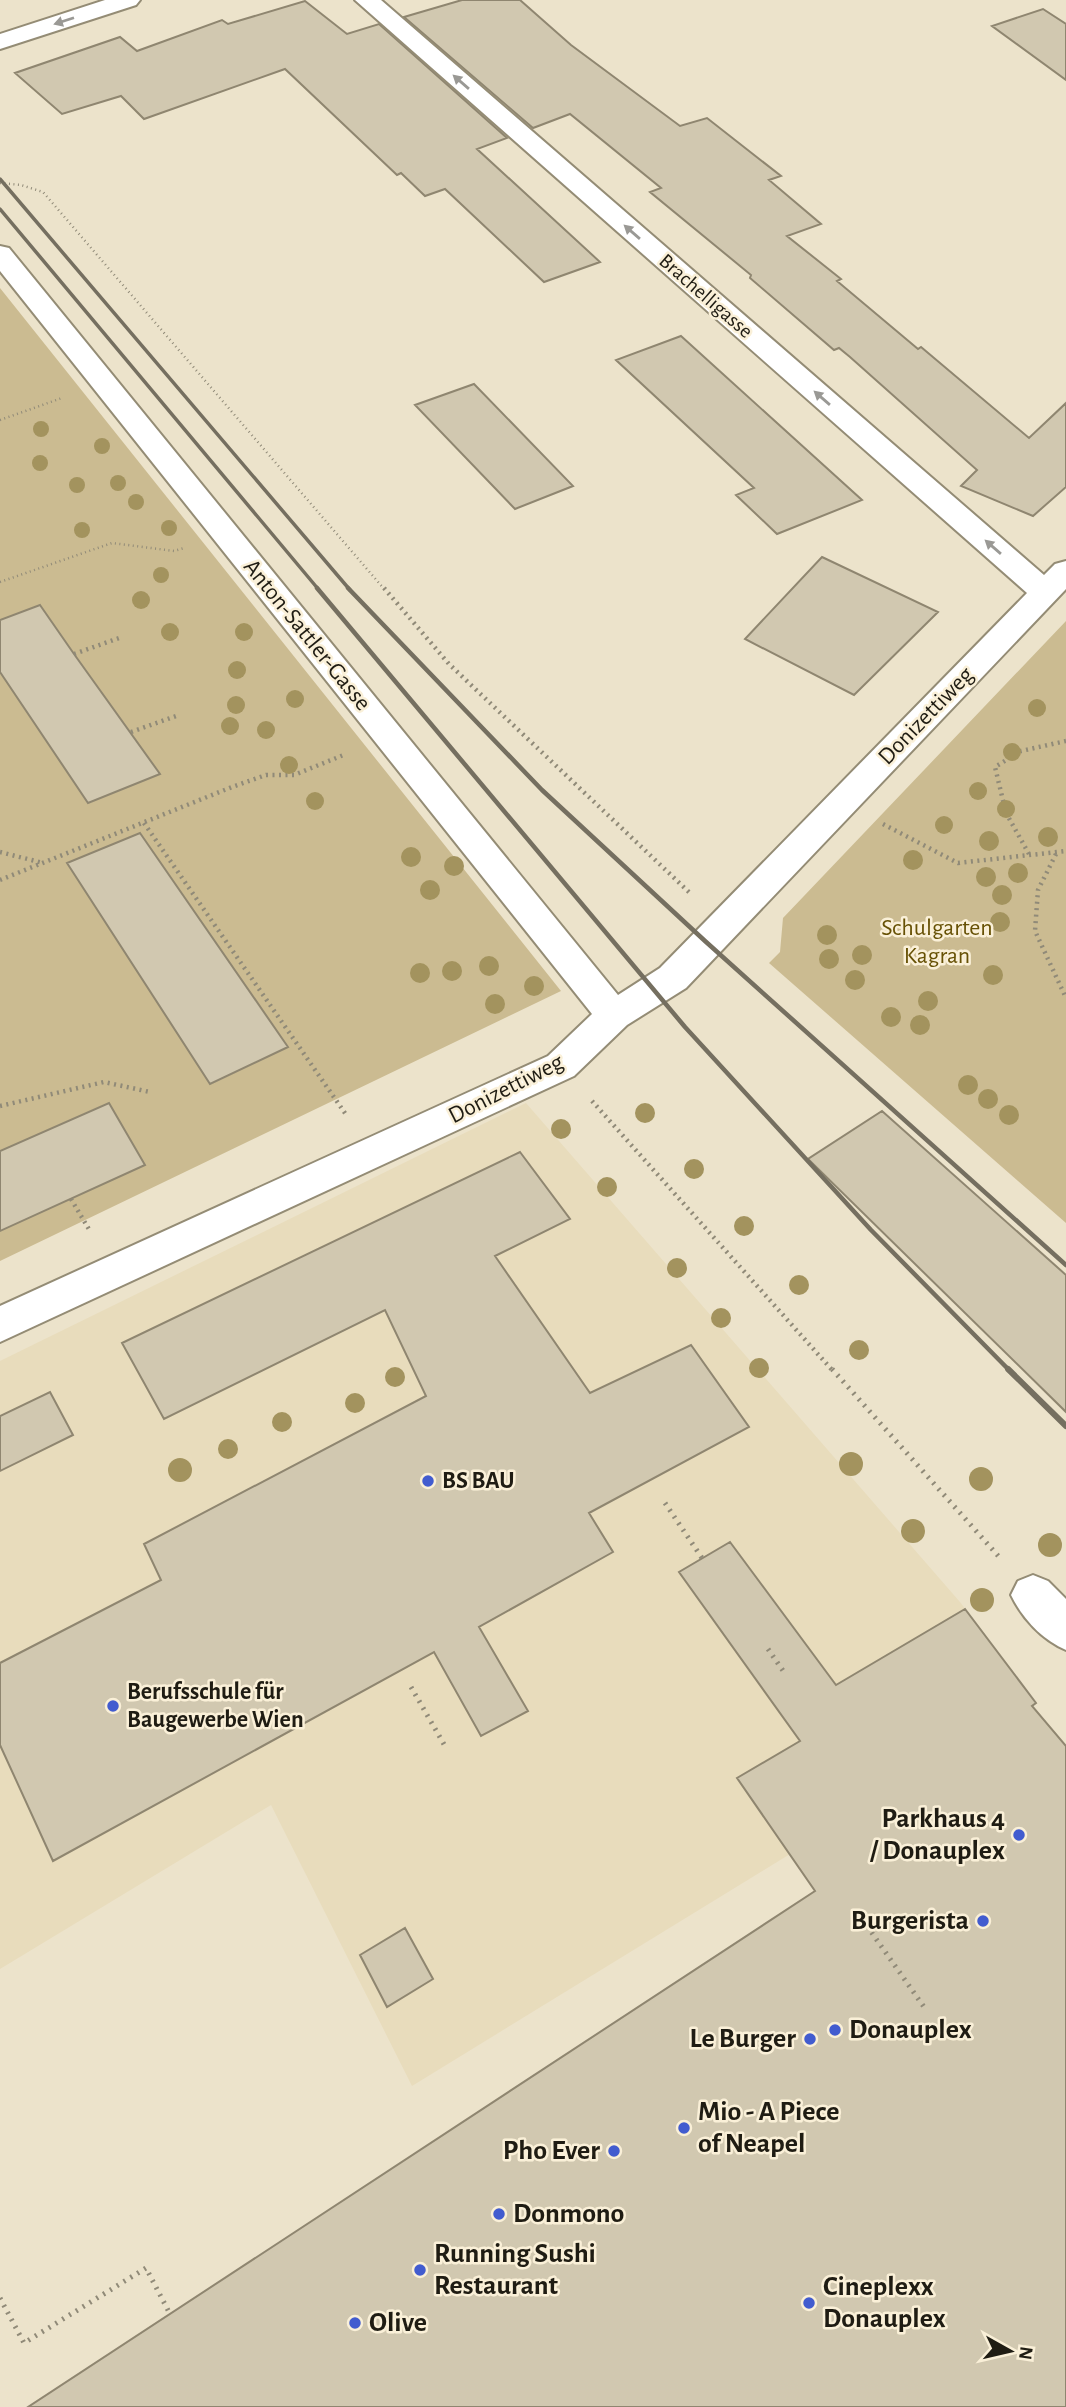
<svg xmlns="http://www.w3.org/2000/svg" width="1066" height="2407" viewBox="0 0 1066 2407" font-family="'Alegreya Sans',sans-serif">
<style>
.built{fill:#e8dcbc}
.green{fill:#cbbb91;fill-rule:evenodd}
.building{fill:#d1c8b0;stroke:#8f8670;stroke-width:2}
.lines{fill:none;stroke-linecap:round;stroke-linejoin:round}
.minor-casing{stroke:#948c75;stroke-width:4}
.path-far2{stroke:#908a78;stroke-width:2.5;stroke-dasharray:1 3.5;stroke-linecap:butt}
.path-far1{stroke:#908a78;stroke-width:4.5;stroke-dasharray:2 4.5;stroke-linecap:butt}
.path{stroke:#908a78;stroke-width:5;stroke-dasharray:2 6;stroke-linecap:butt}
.minor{fill:#fff;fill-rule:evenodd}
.rail-far2{stroke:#756f60;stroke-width:3.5}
.rail-far1{stroke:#756f60;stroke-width:4.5}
.rail{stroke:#756f60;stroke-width:6}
.tree{fill:#a3935e}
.oneway{fill:#9a9995}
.poi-dot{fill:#425ccf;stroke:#faf0d8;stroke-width:2.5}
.labels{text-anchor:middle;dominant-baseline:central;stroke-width:5;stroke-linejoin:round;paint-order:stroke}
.far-street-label{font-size:21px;fill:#1f1c13;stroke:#faf0d8}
.street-label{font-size:24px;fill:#1f1c13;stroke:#faf0d8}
.park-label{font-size:24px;fill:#675105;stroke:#faf0d8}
.poi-label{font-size:24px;font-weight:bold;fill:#1f1c13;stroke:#faf0d8;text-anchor:start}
.near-poi-label{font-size:28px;font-weight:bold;fill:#1f1c13;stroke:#faf0d8;text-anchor:start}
</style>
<rect width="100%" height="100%" fill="#ece3cb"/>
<!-- built -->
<path class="built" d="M526,1103l434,499 76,101 -624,383 -141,-281 -271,164v-608z"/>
<!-- green -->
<path class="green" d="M0,288l561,703 -561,270v-30l108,-128 -108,48v-479l159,102 -119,-168 -40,14zM140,833l148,214 -77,37 -144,-221z
M1066,621v602l-297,-260 11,-11 3,-34z"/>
<!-- building -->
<path class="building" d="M462,0h58l51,45 109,81 27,-8 74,58 -12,4 52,44 -34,12 54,43 -4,2 81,68 3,-2 108,91 37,-35v84l-33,29 -72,-30 16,-16 -127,-113 -11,-9 -5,2 -84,-72 1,-3 -101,-83 11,-4 -91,-74 -37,14 -129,-111z
M305,1l42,33 32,-10 128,114 -30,11 123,113 -56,20 -99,-93 -20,7 -24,-23 -4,2 -112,-106 -141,50 -23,-23 -59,18 -47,-41 105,-36 17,14 85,-31 6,4z
M1043,9l23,15v56l-74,-54z
M681,336l43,39 138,125 -85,34 -41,-39 18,-7 -138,-128z
M474,384l99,102 -58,23 -100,-104z
M822,557l116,55 -84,83 -109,-56z
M40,605l34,49 86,120 -72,29 -88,-131v-52z
M140,833l148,214 -78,37 -143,-221z
M109,1103l36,62 -145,66v-80z
M882,1111l184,164v137l-258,-253z
M520,1152l50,67 -75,37 95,137 101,-48 58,82 -160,86 24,39 -134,75 49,84 -47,25 -47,-84 -381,209 -53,-116v-82l161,-83 -17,-36 282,-148 -41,-86 -221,109 -42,-76z
M50,1392l23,43 -73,36v-55z
M730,1542l106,143 129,-76 71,94 -4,3 34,40v661h-1038l787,-516 -78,-113 63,-37 -121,-169z
M405,1928l28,51 -46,28 -27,-52z"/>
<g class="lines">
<!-- minor casing -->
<g class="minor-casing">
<path id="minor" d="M105,0h35l-4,5 -136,44v-15z
M355,0h26l663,575 11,-11 11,-3v28l-380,399 -59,37 -53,51 -574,266v-36l548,-250 44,-42 -592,-743v-25l9,2 609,747 42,-27 367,-375z
M1033,1575l15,6 18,18v51c-24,-10 -44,-32 -55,-55l7,-14z"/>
</g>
<!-- path-far2 -->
<path class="path-far2" d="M0,183l21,2 22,7 342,398
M0,420l62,-22
M0,582l112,-39 62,8 10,-3"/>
<!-- path-far1 -->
<path class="path-far1" d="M384,588l65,76 242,230
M74,654l48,-17
M131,732l48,-17
M144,823l203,293
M883,824l75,39 108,-12
M0,852l43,11
M1029,854l-23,-41 -11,-46 26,-16 45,-10
M1056,854l-18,36 -3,41 31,67
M0,880l232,-93 34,-12h28l52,-21
M592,1101l241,270
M0,1106l104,-24 46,10
M71,1199l19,32"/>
<!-- path -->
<path class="path" d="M832,1369l169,190
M665,1503l37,55
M768,1649l18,26
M411,1687l34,59
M867,1926l57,81
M0,2298l24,45 122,-75 24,46"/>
<!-- minor -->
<use href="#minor" class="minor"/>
<!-- rail-far2 -->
<path class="rail-far2" d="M0,179l350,411
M0,209l319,381"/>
<!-- rail-far1 -->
<path class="rail-far1" d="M317,588l368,439 186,203 139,141
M348,588l194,202 163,151 361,324"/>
<!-- rail -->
<path class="rail" d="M1008,1369l58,57"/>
</g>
<!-- trees -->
<g class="tree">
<circle cx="41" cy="429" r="8"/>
<circle cx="102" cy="446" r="8"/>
<circle cx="40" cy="463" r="8"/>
<circle cx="118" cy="483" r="8"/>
<circle cx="77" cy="485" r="8"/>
<circle cx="136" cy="502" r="8"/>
<circle cx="169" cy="528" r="8"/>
<circle cx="82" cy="530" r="8"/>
<circle cx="161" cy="575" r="8"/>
<circle cx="141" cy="600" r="9"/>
<circle cx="170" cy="632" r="9"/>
<circle cx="244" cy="632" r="9"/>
<circle cx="237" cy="670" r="9"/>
<circle cx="295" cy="699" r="9"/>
<circle cx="236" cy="705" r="9"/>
<circle cx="1037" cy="708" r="9"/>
<circle cx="230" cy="726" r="9"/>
<circle cx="266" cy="730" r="9"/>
<circle cx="1012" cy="752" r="9"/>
<circle cx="289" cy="765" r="9"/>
<circle cx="978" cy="791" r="9"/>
<circle cx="315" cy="801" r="9"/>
<circle cx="1006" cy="809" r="9"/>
<circle cx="944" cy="825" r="9"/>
<circle cx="1048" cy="837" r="10"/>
<circle cx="989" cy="841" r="10"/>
<circle cx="411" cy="857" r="10"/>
<circle cx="913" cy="860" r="10"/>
<circle cx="454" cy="866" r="10"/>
<circle cx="1018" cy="873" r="10"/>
<circle cx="986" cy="877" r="10"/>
<circle cx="430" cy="890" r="10"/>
<circle cx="1002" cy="895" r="10"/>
<circle cx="1000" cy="922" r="10"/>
<circle cx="827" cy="935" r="10"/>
<circle cx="862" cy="955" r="10"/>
<circle cx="829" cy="959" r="10"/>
<circle cx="489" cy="966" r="10"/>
<circle cx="452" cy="971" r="10"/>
<circle cx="420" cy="973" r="10"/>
<circle cx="993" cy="975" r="10"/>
<circle cx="855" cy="980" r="10"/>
<circle cx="534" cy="986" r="10"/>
<circle cx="928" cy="1001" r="10"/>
<circle cx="495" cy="1004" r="10"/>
<circle cx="891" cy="1017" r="10"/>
<circle cx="920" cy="1025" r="10"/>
<circle cx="968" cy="1085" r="10"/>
<circle cx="988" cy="1099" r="10"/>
<circle cx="645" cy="1113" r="10"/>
<circle cx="1009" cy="1115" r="10"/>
<circle cx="561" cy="1129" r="10"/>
<circle cx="694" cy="1169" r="10"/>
<circle cx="607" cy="1187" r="10"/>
<circle cx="744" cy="1226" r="10"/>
<circle cx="677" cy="1268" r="10"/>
<circle cx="799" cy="1285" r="10"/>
<circle cx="721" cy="1318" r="10"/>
<circle cx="859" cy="1350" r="10"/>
<circle cx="759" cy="1368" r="10"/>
<circle cx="395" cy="1377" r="10"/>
<circle cx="355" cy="1403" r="10"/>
<circle cx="282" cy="1422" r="10"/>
<circle cx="228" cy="1449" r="10"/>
<circle cx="851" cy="1464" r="12"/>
<circle cx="180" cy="1470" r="12"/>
<circle cx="981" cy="1479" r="12"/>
<circle cx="913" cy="1531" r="12"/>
<circle cx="1050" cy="1545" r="12"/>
<circle cx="982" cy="1600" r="12"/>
</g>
<!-- one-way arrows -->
<defs><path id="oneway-solid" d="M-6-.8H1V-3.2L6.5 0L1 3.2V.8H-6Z" transform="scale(1.75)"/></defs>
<g class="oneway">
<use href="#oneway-solid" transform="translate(64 21) rotate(162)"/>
<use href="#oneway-solid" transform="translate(461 82) rotate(-139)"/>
<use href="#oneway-solid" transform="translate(632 232) rotate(-139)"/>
<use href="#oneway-solid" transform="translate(822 398) rotate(-139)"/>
<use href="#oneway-solid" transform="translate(993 547) rotate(-139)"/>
</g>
<!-- markers -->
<g class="poi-dot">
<circle cx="428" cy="1481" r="7"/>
<circle cx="113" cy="1706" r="7"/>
<circle cx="1019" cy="1835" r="7"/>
<circle cx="983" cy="1921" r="7"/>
<circle cx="835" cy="2030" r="7"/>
<circle cx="810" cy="2039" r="7"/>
<circle cx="684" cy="2128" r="7"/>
<circle cx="614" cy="2151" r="7"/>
<circle cx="499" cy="2214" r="7"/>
<circle cx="420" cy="2270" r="7"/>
<circle cx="809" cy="2303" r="7"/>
<circle cx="355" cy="2323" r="7"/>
</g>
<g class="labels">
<!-- far-street labels -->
<g class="far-street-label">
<text transform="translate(706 296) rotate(41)">Brachelligasse</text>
</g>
<!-- street labels -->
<g class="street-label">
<text transform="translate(307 635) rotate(51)">Anton-Sattler-Gasse</text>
<text transform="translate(926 716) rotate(-46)">Donizettiweg</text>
<text transform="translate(506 1089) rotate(-27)">Donizettiweg</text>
</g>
<!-- park labels -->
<g class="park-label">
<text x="937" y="928">Schulgarten<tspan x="937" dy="28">Kagran</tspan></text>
</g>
<!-- poi labels -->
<g class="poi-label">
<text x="442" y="1481">BS BAU</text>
<text x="127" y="1692">Berufsschule für<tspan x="127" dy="28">Baugewerbe Wien</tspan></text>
</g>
<!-- near-poi labels -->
<g class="near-poi-label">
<text x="1005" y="1819" text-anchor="end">Parkhaus 4<tspan x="1005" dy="32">/ Donauplex</tspan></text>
<text x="969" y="1921" text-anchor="end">Burgerista</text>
<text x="849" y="2030">Donauplex</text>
<text x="796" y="2039" text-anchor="end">Le Burger</text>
<text x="698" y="2112">Mio - A Piece<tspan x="698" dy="32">of Neapel</tspan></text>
<text x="600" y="2151" text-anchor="end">Pho Ever</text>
<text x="513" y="2214">Donmono</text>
<text x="434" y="2254">Running Sushi<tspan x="434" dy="32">Restaurant</tspan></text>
<text x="823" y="2287">Cineplexx<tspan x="823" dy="32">Donauplex</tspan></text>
<text x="369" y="2323">Olive</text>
</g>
</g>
<!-- north arrow -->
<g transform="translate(1010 2351) rotate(98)" stroke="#faf0d8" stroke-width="5" paint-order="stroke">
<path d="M0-5L12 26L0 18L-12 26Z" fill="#1f1c13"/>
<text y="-10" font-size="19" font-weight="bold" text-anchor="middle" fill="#1f1c13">N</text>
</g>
</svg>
